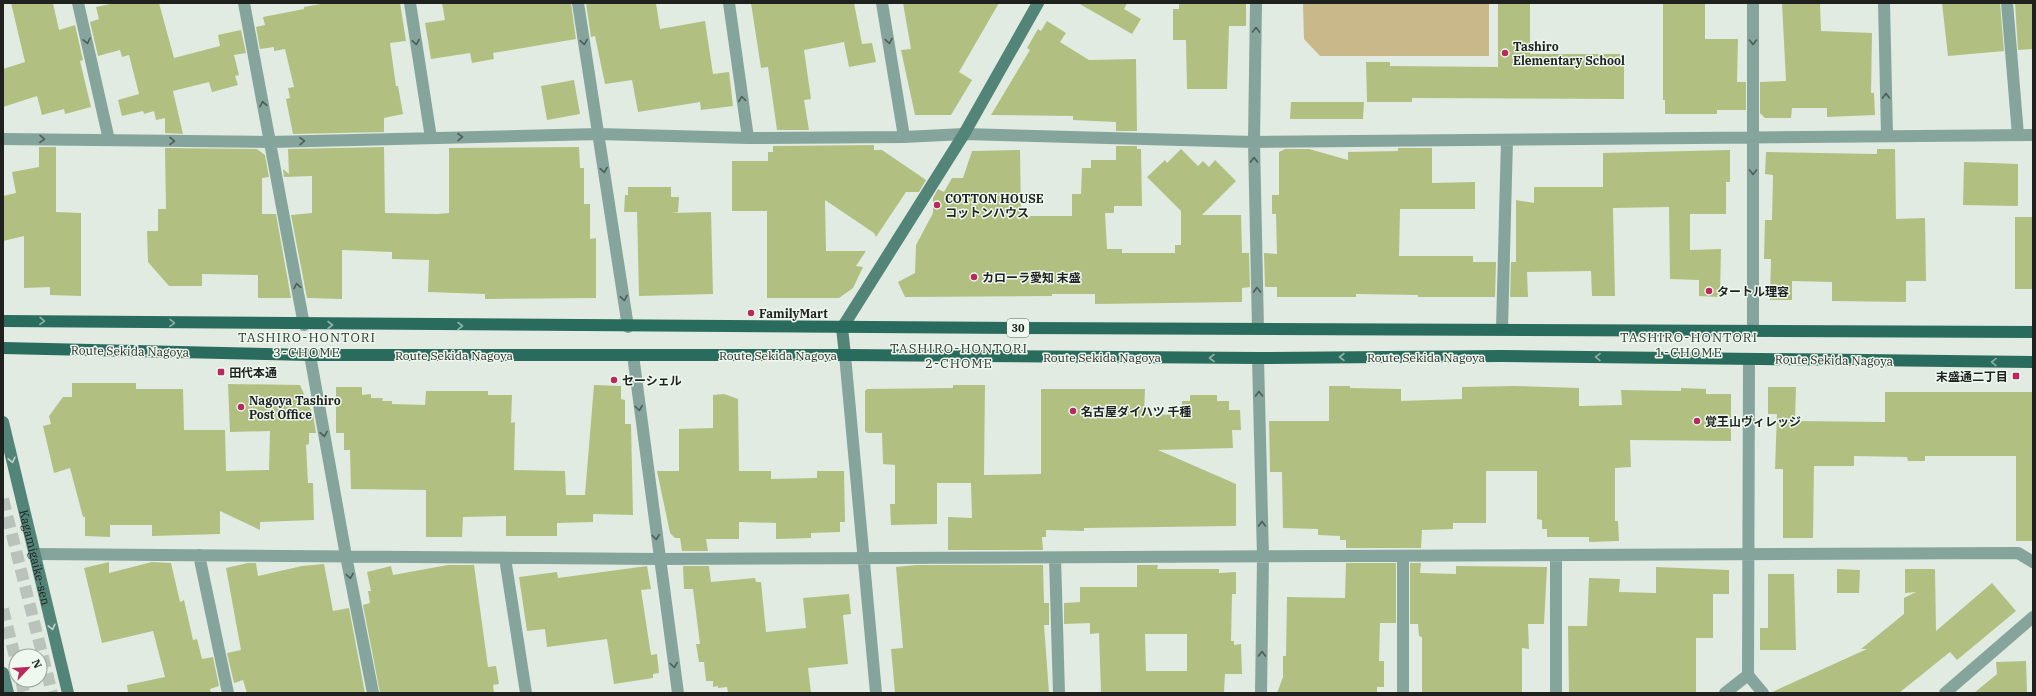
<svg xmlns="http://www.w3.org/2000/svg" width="2036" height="696" viewBox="0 0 2036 696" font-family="'IBM Plex Serif','Noto Sans JP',serif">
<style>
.green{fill:#c9b88a}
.building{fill:#b1c081;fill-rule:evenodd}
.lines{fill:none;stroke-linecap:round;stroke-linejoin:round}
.highway-tunnel{stroke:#bac3bb;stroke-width:12;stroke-dasharray:12 6;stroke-linecap:butt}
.street{stroke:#85a59c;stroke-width:12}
.secondary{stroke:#528477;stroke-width:12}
.primary{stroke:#296c5e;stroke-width:12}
.oneway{stroke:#4c5c57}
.oneway2{stroke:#8cb2a6}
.oneway3{stroke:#bfd5cb}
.poi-dot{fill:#b82a5d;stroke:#eef8ef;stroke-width:1.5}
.labels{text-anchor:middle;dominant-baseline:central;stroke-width:3;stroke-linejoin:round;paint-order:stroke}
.shield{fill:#eef8ef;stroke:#5c625d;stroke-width:1}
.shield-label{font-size:11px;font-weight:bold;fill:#1e211e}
.poi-label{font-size:12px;font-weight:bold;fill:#1e211e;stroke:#eef8ef;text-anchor:start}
.street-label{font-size:12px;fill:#1e211e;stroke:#eef8ef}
.neighbourhood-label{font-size:13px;letter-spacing:1px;fill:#303730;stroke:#eef8ef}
</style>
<rect width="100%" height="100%" fill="#e1ebe2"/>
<!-- green -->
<path class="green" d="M1303,3h186v53h-169l-16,-17z"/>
<!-- building -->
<path class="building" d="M11,3h42l6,27 16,-5 8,35 -3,1 11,46 -26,7 -1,-5 -22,6 -5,-19 -34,11v-38l22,-7z
M114,3h45l15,55 46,-12 -2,-11 23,-5 5,23 -12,2 5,20 -4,1 3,9 -26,7 -3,-10 -36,9 10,43 -18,-1v-15l-9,2 -2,-9 -10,3 -1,-3 -21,5 -4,-16 21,-6 -10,-39 -7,2 -2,-7 -22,6 -8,-34 9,-3 -3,-12z
M326,3h74l6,38 -16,2 6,43h2l5,28 -19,4v14l-91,2 -7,-35 4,-1 -2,-10 6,-1 -9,-38 -11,2v-4l-14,2 -4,-22 9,-2 -2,-8 41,-8v-2z
M442,3h129l5,36 -83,14 1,6 -22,4 -2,-10 -39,6 -6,-36 20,-3z
M586,3h70l4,26 45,-8 8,53 16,-2 4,34 -32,4 -1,-8 -62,10 -6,-32 -27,4 -10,-48 -4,1z
M751,3h103l8,41 10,-1 4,19 -27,5 -5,-25 -40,8 7,49 -7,1 5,30h-32l-9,-63 -7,1z
M903,3h96l-40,69 13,8 -21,35h-36l-14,-65 10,-1z
M1078,3h49l-3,6 17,10 -9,15z
M1179,3h67v23h-17l-2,63h-40l-1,-49h-13v-31h6z
M1498,3h32v51h94v45l-212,-1v4h-45l-1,-40h24v4l108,1z
M1663,3h42v36h33l-1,43h9v28h-29v4h-52v-14h-2z
M1782,3h38l1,28 51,2 -1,60h3l1,22 -48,2v-9h-35l-1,10h-26l-5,-5v-31l26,-1z
M1942,3h58l4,48 -56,5z
M2015,3h18v46l-15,1z
M1047,21l19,12 -6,9 29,18 47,-1 1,72h-21v-9l-43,-2v-4l-82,-1 39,-65 -3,-2 11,-19 3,2z
M574,80l6,34 -33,6 -6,-34z
M1291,102h73l-1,17h-73z
M874,145v5h8l44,30 -7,12h-13l-30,45 -2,-4 -49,-33 1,51h40l-10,15 7,1 -10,21 -14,10h-72v-87h-35v-50h36v-9h5v-6z
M1116,146h21v3h4l1,57h-28v7h-9l2,36h15v4h53v-8h6v-34l-34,-34 18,-17 2,3 14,-14 17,17 5,-5 6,6 6,-7 21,21 -34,34h39l1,38h7l1,34 -8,1v14l-147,2v-10h-43v2l-147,1 -7,-15 17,-9 1,-28 17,-32v-15l5,-9 6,3 8,-14h11l9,-27 48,-1 1,66h51v-22h9l1,-26h9v-8h25z
M39,147h17v65l25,1v83l-31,-1v-8l-26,1v-52l-21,5v-45l13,-3 -4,-21 27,-5z
M384,147l1,66 52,1 12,-1v-65l130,-1 1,21h4v36h6v35l6,-1v60l-111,1v-5l-57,-2 1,-32 -37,-1v-7l-50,-2v49l-35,-1 -16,-83 21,-2v-37l-28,1 -1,-8 6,5 -1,-25z
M165,148l92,1 8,6 4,22 -7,1v36h14l15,84h-33v-23l-56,-1v12h-33l-21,-24 -1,-31h11v-22h8z
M1398,148h34v35l43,-1v27h-75l-1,47h74v6h23l-1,35h-77v-2l-62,-1v3h-79v-10h-12l-1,-34 13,1 -1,-40h-4v-19h7v-43l6,-3h24l39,11v-8l50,-1z
M1877,149h18l1,70 29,-1 1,63h-20v21l-74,-1v-19l-40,-1v19h-22l1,-41h-7l1,-39h7l1,-45 -8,-1 1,-22 111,2z
M1730,150v32h-4v32h-36v36l31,-1 -1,48 -21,-1v-16l-29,-1 -1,-72 -56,1 2,88h-23l-1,-25 -64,1 1,25h-18l1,-35h5v-62l18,3v-16h69v-34z
M1964,162l54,2v42l-55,-1z
M628,187h43v10h8l-1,15 -6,1 39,-1 2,82 -74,2 -2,-84h-13l1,-17h3z
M2015,217h18v72h-18z
M72,383h64v6h47l1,41h41l1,41 43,-1 1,-39 -40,1 -2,-48 72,1 13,30 3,18h-7v11l-3,1 2,38h5l1,37 -54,2v8l-40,-19v23l-68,2v-11h-42v12l-25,-1v-19h-2l-13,-49 -16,5 -11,-47 8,-2 -2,-8 14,-19h9z
M594,385l27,1v13l4,1v24h6l2,91 -40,-1v8l-36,1v13h-51v-20l-43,1 -1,20h-36v-47l-75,-1 -1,-39h-6v-17h-8v-46h26v8l9,-1v4h12l-1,3h10v3l33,1 1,-14h62v4h24l-1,28 4,-1 -1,48 51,1 1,24h19z
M953,385h32l-1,90 57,-1v-85h104l-1,25 38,1v-14h8v-6h27v6h12v9h11l1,20h-9l1,18 -75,2 78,34v42l-152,2v3l-38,-1v7h-4l1,13h-95v-33l24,1 -1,-35h-34v41l-46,1 -1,-21h5v-39l-12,-1 -1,-31h-15l-2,-2v-40l2,-2 86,-1z
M1329,386h21v2l51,1v12l61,-2v-12l52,-1 65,2v18l43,-1 -1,-15 60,1v-3l25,1v5h25v47l-101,-1 1,27 -16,1v53h3l1,20 -30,1v-5h-42v-8h-5v-9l-5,-1v-48h-51v52h-33v6l-31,1 -1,18h-75v-8h-6v-4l-22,-1v-6l-35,-1 -1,-56h-12l-1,-51h60z
M1768,387h28l-1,34 90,1v-30h148v149h-17v-85h-91v5h-17l-1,-4 -53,-1v10h-40l-1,72h-30v-69h-8l2,-55h-9z
M724,394l14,5 1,72h32v8l46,-1v-7h27l1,51h-5v10l-29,1v5l-35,1v-16l-37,-1v17h-33l2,12h-26l-2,-13h-5l-5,-5 -13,-62h22v-42l34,-1v-33z
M109,562v11l43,-11 19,1 9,39 4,-2 9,40 4,-1 5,20 11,-2 6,29 -9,3 1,4h-83l-1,-8 38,-8 -12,-46 -51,12 -18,-75z
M248,563h8l2,13 44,-10 22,-2 9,47 16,-3 16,85h-118l-4,-13 -9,3 -7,-30 14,-3 -15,-82z
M1346,563h50v60h-16l-1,38h5v26h-7v6h-100l6,-16v-21h3l1,-59 58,1z
M1410,563h11l-1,10 36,1v-8l91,1 -3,57h-16l1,25 -7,-1v45h-100v-56l-3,-1 -1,-12h-8z
M448,565h26l14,102 8,-1 3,18 -6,1 1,8h-114l-17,-88 7,-2 -2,-12h3l-4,-19 24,-6 2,9z
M916,565h127l1,38h5v22h-5l5,68h-154l-4,-44 12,-1 -7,-81z
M1137,565h21l-1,4h62v4l17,-1v22h-4l-1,47h3v4l7,-1 1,30h-17l-1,18 -123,1 -2,-60 -9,1v-11l-26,1v-21l16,-1v-15h57zM1145,634h42v37h-41z
M647,566l4,23 -10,1 10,65 6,-1 2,19 -6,1v4l-39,6 -7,-45 -60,8 -2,-18 -18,2 -8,-54 38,-5 1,6z
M683,566h26l2,16 44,-4 1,4h5l5,50 40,-4 -3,-30 46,-4 2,20 -8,1 5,49 -40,4 3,25h-83l-1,-6 -9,1v-2l-5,1v-6h-7l-2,-19h-5l-3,-18h4l-7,-55h-9z
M1656,567l73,3v24h-16v44h-17v55h-127l-1,-67h19l2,-48 31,1 -1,13 37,1z
M1837,569l23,1 -1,23h-22z
M1905,569h30l1,62 56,-48 24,28 -59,49 -7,-8 -51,41h-129l97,-44h-6l43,-35v-16l12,-6 -11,1z
M1768,574h26l2,76h-36v-22h8z
M2026,661l1,32h-53l23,-19 -1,-12z"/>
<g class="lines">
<!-- highway-tunnel -->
<path class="highway-tunnel" d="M3,499l49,194
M3,609l13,52
M21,680l3,13"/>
<!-- street -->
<path class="street" d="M78,3l31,137
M244,3l60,322
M410,3l21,135
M578,3l50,324
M729,3l19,135
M882,3l22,134
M1256,3l-2,139 4,187
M1884,3l3,132
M2007,3l11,132
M3,139l267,3 328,-8 150,4 156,-1 60,-3 290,8 779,-7
M1502,329l5,-189
M1753,330v-327
M310,355l36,201 27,137
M633,355l45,338
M845,355l31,338
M1258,358l5,199 -2,136
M1749,359l-1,316 15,18
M34,554l625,5 1359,-6 15,9
M199,555l29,138
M505,558l21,135
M1055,558l4,135
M1403,693v-137
M1556,693v-137
M1725,693l23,-18
M1945,693l88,-76"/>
<!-- secondary -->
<g class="secondary">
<path d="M845,355l-3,-27 122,-194 74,-131"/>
<path id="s1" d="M3,422l65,271"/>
<path d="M3,673l5,20"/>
</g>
<!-- primary -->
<path class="primary" d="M3,321c677,10 1353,5 2030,11
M3,348l307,7h535l413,3 243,-2 532,6"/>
</g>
<!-- one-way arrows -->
<defs><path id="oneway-chevron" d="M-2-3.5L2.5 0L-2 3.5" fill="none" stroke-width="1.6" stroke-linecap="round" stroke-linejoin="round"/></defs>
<g class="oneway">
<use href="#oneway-chevron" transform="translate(1256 30) rotate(-89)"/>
<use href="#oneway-chevron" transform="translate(87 41) rotate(77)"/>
<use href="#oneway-chevron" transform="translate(889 41) rotate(81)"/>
<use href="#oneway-chevron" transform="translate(416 42) rotate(81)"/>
<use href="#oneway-chevron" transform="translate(584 42) rotate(81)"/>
<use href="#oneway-chevron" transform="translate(1753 42) rotate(90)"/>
<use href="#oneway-chevron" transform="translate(1886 96) rotate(-91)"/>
<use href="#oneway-chevron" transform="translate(742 99) rotate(-98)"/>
<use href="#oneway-chevron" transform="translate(263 104) rotate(-101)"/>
<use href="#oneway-chevron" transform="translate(460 137) rotate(-1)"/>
<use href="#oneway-chevron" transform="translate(42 139) rotate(1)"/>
<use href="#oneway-chevron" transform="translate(172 141) rotate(1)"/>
<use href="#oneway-chevron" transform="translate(302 141) rotate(-1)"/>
<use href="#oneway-chevron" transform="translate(1254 160) rotate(-91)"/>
<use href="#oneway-chevron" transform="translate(604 170) rotate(81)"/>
<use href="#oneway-chevron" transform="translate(1753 172) rotate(90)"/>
<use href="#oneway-chevron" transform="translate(297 286) rotate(-100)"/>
<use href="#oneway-chevron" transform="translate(1257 290) rotate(-91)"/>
<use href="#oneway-chevron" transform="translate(624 298) rotate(81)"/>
<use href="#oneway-chevron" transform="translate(1259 394) rotate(-91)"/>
<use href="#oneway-chevron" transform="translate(639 408) rotate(83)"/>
<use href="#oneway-chevron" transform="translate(324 434) rotate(80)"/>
<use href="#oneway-chevron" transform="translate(1262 524) rotate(-91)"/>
<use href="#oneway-chevron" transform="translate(656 537) rotate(83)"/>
<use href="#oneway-chevron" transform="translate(350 576) rotate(79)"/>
<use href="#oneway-chevron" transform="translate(1262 654) rotate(-89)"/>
<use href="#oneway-chevron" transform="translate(674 665) rotate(82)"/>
</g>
<g class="oneway2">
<use href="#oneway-chevron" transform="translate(42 321) rotate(1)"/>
<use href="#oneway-chevron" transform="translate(172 323) rotate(1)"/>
<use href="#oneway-chevron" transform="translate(330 325)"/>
<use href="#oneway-chevron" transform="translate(460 326)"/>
<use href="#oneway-chevron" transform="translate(1342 357) rotate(180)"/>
<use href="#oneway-chevron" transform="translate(1598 357) rotate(-179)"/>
<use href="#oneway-chevron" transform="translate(1212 358) rotate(-180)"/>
<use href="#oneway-chevron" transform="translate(1994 362) rotate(-179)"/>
</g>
<g class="oneway3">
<use href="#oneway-chevron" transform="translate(12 460) rotate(77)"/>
<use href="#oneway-chevron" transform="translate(52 627) rotate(76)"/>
</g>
<!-- markers -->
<g class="poi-dot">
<circle cx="1505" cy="53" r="4"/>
<circle cx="937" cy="205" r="4"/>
<circle cx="974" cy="277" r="4"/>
<circle cx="1709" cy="291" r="4"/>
<circle cx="751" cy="313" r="4"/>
<rect x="217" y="368" width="8" height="8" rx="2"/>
<rect x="2012" y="372" width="8" height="8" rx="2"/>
<circle cx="614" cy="380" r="4"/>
<circle cx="241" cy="407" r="4"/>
<circle cx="1073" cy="411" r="4"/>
<circle cx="1697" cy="421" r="4"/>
</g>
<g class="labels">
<!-- shield labels -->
<rect class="shield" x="1007" y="319" width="22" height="18" rx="3"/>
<g class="shield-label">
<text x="1018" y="328">30</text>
</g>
<!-- poi labels -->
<g class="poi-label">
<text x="1513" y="46">Tashiro<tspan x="1513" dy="14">Elementary School</tspan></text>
<text x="945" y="198">COTTON HOUSE<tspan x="945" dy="14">コットンハウス</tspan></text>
<text x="982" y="277">カローラ愛知 末盛</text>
<text x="1717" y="291">タートル理容</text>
<text x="759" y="313">FamilyMart</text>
<text x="229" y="372">田代本通</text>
<text x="2008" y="376" text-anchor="end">末盛通二丁目</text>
<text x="622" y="380">セーシェル</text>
<text x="249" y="400">Nagoya Tashiro<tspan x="249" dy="14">Post Office</tspan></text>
<text x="1081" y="411">名古屋ダイハツ 千種</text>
<text x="1705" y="421">覚王山ヴィレッジ</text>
</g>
<!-- street labels -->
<g class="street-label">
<text transform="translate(130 351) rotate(1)">Route Sekida Nagoya</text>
<text x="454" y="355">Route Sekida Nagoya</text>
<text x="778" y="355">Route Sekida Nagoya</text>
<text x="1102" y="357">Route Sekida Nagoya</text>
<text x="1426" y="357">Route Sekida Nagoya</text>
<text transform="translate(1834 360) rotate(1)">Route Sekida Nagoya</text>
<text stroke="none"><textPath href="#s1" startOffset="139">Kagamigaike-sen</textPath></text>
</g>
<!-- neighbourhood labels -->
<g class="neighbourhood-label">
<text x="307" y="337">TASHIRO-HONTORI<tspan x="307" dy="15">3-CHOME</tspan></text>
<text x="1689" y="337">TASHIRO-HONTORI<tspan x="1689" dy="15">1-CHOME</tspan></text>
<text x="959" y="348">TASHIRO-HONTORI<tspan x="959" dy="15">2-CHOME</tspan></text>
</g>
</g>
<!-- border -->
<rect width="2036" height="696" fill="none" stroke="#1e211e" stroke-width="8"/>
<!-- north arrow -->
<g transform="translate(28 668) rotate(65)"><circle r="19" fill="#eef8ef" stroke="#9ba29b"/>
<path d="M0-3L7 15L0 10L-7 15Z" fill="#b82a5d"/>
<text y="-6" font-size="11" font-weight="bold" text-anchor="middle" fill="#1e211e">N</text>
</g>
</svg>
